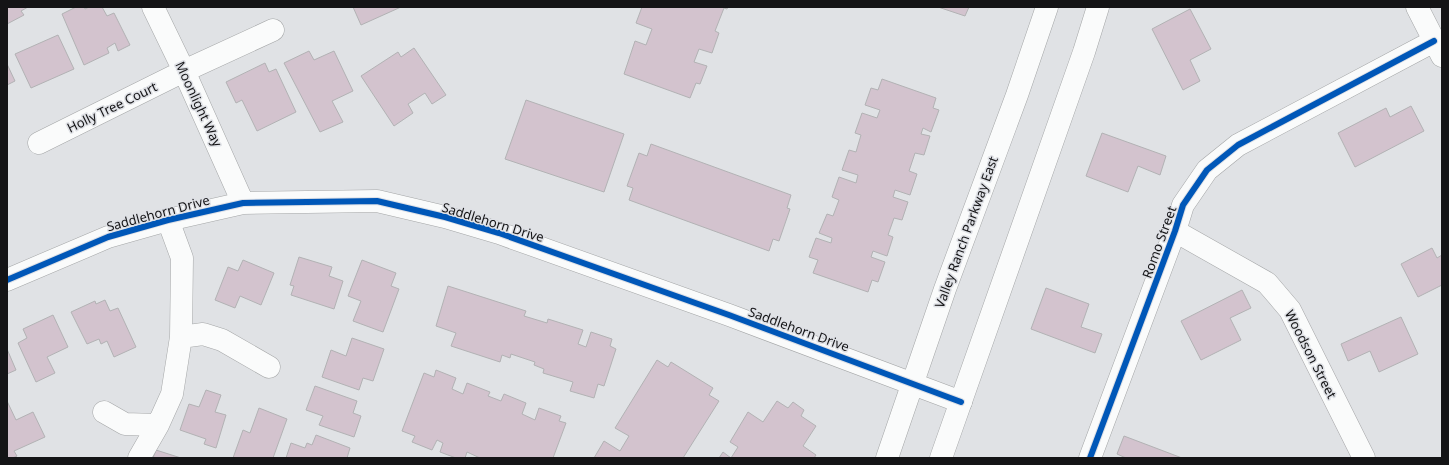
<svg xmlns="http://www.w3.org/2000/svg" width="1449" height="465" viewBox="0 0 1449 465" font-family="'Noto Sans',sans-serif">
<style>
.building{fill:#d3c3ce;stroke:#b2b2b4}
.lines{fill:none;stroke-linecap:round;stroke-linejoin:round}
.minor-casing{stroke:#a4a6a7;stroke-width:23}
.major-casing{stroke:#a4a6a7;stroke-width:23}
.minor{stroke:#fafbfb;stroke-width:22}
.major{stroke:#fafbfb;stroke-width:22}
.cycleway-casing{stroke:#dfe1e6;stroke-width:8}
.cycleway{stroke:#0057b8;stroke-width:6}
.labels{text-anchor:middle;dominant-baseline:central;stroke-width:3;stroke-linejoin:round;paint-order:stroke}
.street-label{font-size:13px;fill:#141416;stroke:#dfe1e6}
</style>
<rect width="100%" height="100%" fill="#e0e2e5"/>
<!-- building -->
<path class="building" d="M7,7h21l-7,4 3,4 -17,9z
M76,7h8l1,2 4,-2h13l5,9 7,-3 16,32 -12,6 -3,-8 -8,5 2,5 -25,12 -22,-51z
M353,7h48l-40,18z
M642,7h86l-1,2 -3,-1 -9,23 4,2 -7,20 -13,-4 -5,13 13,4 -7,18 -4,-1 -6,15 -66,-24 11,-33 11,4 6,-16 -16,-6z
M938,7h31l-4,9z
M1190,9l21,40 -21,11 10,21 -17,9 -31,-61z
M58,35l16,34 -43,19 -16,-34z
M414,48l32,47 -14,9 -7,-11 -17,11 5,9 -19,13 -33,-50 37,-24 3,5z
M309,51l5,9 20,-9 19,40 -21,10 11,21 -23,10 -36,-69z
M265,63l4,9 7,-3 20,43 -39,19 -15,-31 -6,3 -10,-21z
M7,64l8,17 -8,4z
M882,79l54,19 -3,10 6,2 -8,22 -8,-4 -2,6 9,2 -6,19 -9,-2 -6,18 8,3 -7,21 -15,-5 -2,7 15,5 -6,18 -8,-2 -6,17 5,2 -6,19 -14,-5 -2,6 14,5 -7,20 -6,-2 -4,12 -55,-19 5,-13 -9,-3 7,-19 15,5 1,-5 -13,-5 8,-19 6,2 6,-16 -7,-3 7,-20 17,6 2,-8 -16,-5 7,-20 7,2 5,-17 -6,-2 7,-20 15,5 3,-8 -15,-5 6,-17 7,2z
M526,100l98,34 -20,58 -99,-33z
M1411,106l13,25 -69,36 -17,-34 48,-25 4,9z
M1102,133l64,23 -6,19 -22,-9 -10,26 -42,-16z
M651,144l140,51 -4,13 3,1 -11,32 -6,-2 -4,12 -140,-51 4,-12 -6,-2 12,-33 8,3z
M1432,248l5,10 5,-3v30l-24,12 -17,-33z
M299,257l33,10 -3,9 14,5 -9,28 -43,-14 3,-9 -4,-1z
M243,260l31,13 -13,32 -21,-9 -5,12 -20,-8 13,-33 10,4z
M362,260l34,13 -5,13 8,3 -16,43 -30,-11 8,-20 -13,-5z
M448,286l78,25 -2,5 23,7 1,-4 35,11 -5,14 8,3 5,-15 21,7 -2,7 6,3 -12,37 -6,-2 -4,14 -24,-7 3,-9 -30,-9 1,-4 -10,-4 1,-3 -24,-8 -1,4 -8,-3 -2,7 -49,-16 5,-13 -20,-7z
M1046,288l43,16 -8,23 21,7 -7,19 -64,-24z
M1242,290l9,18 -21,10 11,22 -40,20 -20,-39z
M105,300l5,11 8,-3 18,39 -22,10 -7,-16 -6,3 -2,-5 -12,5 -16,-32 24,-11 1,3z
M53,315l15,32 -21,10 8,16 -19,9 -18,-39 9,-5 -4,-9z
M1401,317l17,37 -39,18 -9,-21 -22,10 -7,-17z
M352,338l32,11 -11,32 -10,-3 -4,12 -37,-13 9,-27 15,6z
M7,349l9,21 -9,4z
M657,360l11,7 3,-5 42,26 -4,7 10,6 -36,57h-89l10,-17 16,10 9,-15 -14,-8z
M436,370l20,8 -4,11 11,5 4,-11 23,9 -2,4 13,5 3,-7 22,9 -4,11 13,6 4,-12 22,8 -2,5 7,2 -13,35h-73l-13,-6 -2,6h-9l-16,-6 3,-9 -6,-3 -5,10 -20,-8 3,-6 -13,-5 22,-58 10,4z
M315,386l42,15 -4,12 8,3 -7,21 -35,-12 4,-9 -17,-6z
M206,390l15,5 -6,17 11,3 -10,33 -12,-4 2,-5 -26,-9 9,-26 10,3z
M7,401l9,19 17,-8 12,25 -31,14 3,5 -4,2h-6z
M777,401l11,7 5,-6 11,8 -3,6 15,10 -13,20 13,9 -2,3h-95l4,-6 8,6 7,-11 -8,-5 18,-30 15,10z
M259,408l28,11 -14,39h-40l10,-28 7,3z
M316,435l34,13 -3,10h-61l5,-15 14,5 2,-5 5,2z
M1124,436l58,22h-56l-9,-4z
M156,450l25,8h-28z"/>
<g class="lines">
<!-- minor casing -->
<g class="minor-casing">
<path id="minor" d="M153,7l31,64 59,132
M1417,7l25,49
M39,143l145,-72 89,-41
M1175,231l92,52 23,27 74,148
M7,280l101,-43 60,-17 75,-17 134,-2 68,16 54,16 230,82 232,87
M181,337l22,-3 19,6 47,27
M104,412l21,12 33,1
M139,458l19,-33 14,-31 9,-57 1,-79 -14,-38
M1090,458l85,-227 8,-26 24,-35 31,-25 196,-104"/>
</g>
<!-- major casing -->
<g class="major-casing">
<path id="major" d="M887,458l58,-169 72,-194 30,-88
M941,458l143,-406 14,-45"/>
</g>
<!-- minor -->
<use href="#minor" class="minor"/>
<!-- major -->
<use href="#major" class="major"/>
<!-- cycleway casing -->
<g class="cycleway-casing">
<path id="cycleway" d="M7,280l101,-43 60,-17 75,-17 134,-2 68,16 54,16 230,82 232,87
M1090,458l85,-227 8,-26 24,-35 31,-25 196,-104"/>
</g>
<!-- cycleway -->
<use href="#cycleway" class="cycleway"/>
</g>
<g class="labels">
<!-- street labels -->
<g class="street-label">
<text transform="translate(199 104) rotate(65)">Moonlight Way</text>
<text transform="translate(112 107) rotate(-26)">Holly Tree Court</text>
<text transform="translate(158 213) rotate(-15)">Saddlehorn Drive</text>
<text transform="translate(493 222) rotate(17)">Saddlehorn Drive</text>
<text transform="translate(966 232) rotate(-70)">Valley Ranch Parkway East</text>
<text transform="translate(1159 242) rotate(-70)">Romo Street</text>
<text transform="translate(799 329) rotate(20)">Saddlehorn Drive</text>
<text transform="translate(1311 354) rotate(63)">Woodson Street</text>
</g>
</g>
<!-- border -->
<rect width="1449" height="465" fill="none" stroke="#141416" stroke-width="16"/>
</svg>
